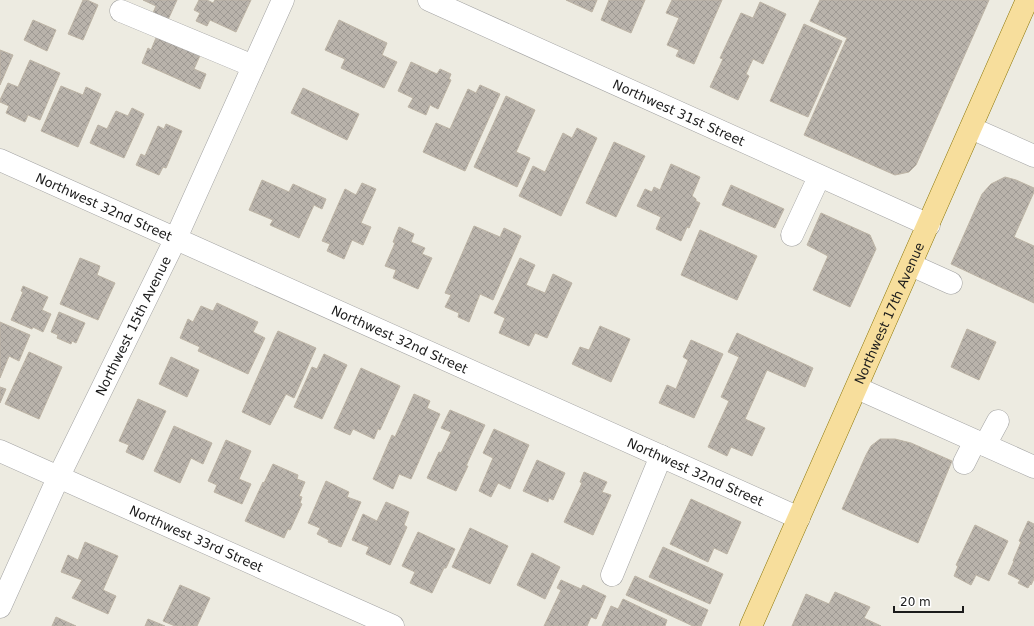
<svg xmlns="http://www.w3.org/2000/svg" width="1034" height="626" viewBox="0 0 1034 626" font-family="'DejaVu Sans',sans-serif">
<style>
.building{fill:url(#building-cross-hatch);stroke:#bdb4a5}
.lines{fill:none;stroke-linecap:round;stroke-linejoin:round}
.minor-casing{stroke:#a2a2a2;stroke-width:23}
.major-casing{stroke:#8c7607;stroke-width:23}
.minor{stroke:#fff;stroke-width:22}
.major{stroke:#f7de9c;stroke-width:22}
.labels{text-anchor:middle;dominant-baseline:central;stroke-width:3;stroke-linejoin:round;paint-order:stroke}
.street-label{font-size:13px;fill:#1b1b1b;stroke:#fff}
</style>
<defs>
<pattern id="building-cross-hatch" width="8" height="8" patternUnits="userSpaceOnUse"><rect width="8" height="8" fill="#b9b3ab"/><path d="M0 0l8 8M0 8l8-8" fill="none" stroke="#9e9993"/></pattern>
</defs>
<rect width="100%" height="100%" fill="#edebe1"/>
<!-- building -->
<path class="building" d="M83,0h4l11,5 -15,35 -15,-6z
M143,0h34l-10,22 -15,-7 4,-9z
M199,0h8l6,3 2,-3h36l-15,32 -26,-12 -3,6 -11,-5 4,-8 -6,-3z
M566,0h31l-5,12z
M609,0h36l-14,33 -30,-13z
M672,0h50l-28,64 -18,-8 3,-6 -12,-5 12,-27 -13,-5z
M820,0h169l-73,165 -7,7 -14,3 -91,-40 43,-97 -37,-17z
M760,2l26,12 -23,50 -10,-5 -7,15 3,2 -11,24 -28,-13 13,-28 -3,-1 21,-45 12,5z
M33,20l23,10 -9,21 -23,-11z
M339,20l48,23 -5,12 15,7 -13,26 -43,-20 4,-9 -20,-9z
M804,24l38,17 -34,76 -38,-16z
M158,33l44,18 -8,18 12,5 -6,15 -58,-26 6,-15 3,2z
M0,50l13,5 -13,30z
M30,60l30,13 -20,47 -12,-5 -3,7 -19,-9 3,-7 -9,-4v-2l8,-17 10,4z
M411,62l26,12 3,-5 11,5 -2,5 2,1 -13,29 -8,-4 -4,10 -18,-8 5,-9 -15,-7z
M480,85l20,9 -35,77 -42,-19 13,-29 14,6 18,-40 8,4z
M61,86l22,9 3,-8 15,7 -23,53 -37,-16z
M303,88l56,26 -12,26 -56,-27z
M506,96l29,14 -19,42 14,6 -13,29 -43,-20z
M132,108l12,6 -20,44 -34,-15 8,-18 9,4 9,-18 12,5z
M166,124l16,7 -16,37 -3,-1 -4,8 -23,-10 5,-11 4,2 13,-30 6,3z
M577,128l20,10 -36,78 -42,-20 14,-30 12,6 18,-39 9,5z
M614,142l31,14 -29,61 -30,-14z
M671,164l29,13 -8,19 4,3v2l4,2 -11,25 -2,-1 -6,14 -25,-12 5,-12 -24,-11 8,-17 7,3 2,-5 6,3z
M1005,177l11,3 18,8v4l-20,45 20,9v57l-83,-39 31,-70 9,-10z
M262,180l27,12 4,-8 33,15 -4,10 -8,-4 -15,33 -29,-13 3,-5 -24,-10z
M362,183l14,6 -15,34 10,4 -8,18 -11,-5 -8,19 -17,-8 3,-7 -8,-3 23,-52 11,6z
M731,185l53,24 -9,19 -53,-23z
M821,213l49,22 6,14 -26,58 -37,-17 15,-34 -21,-11z
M474,226l26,11 4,-9 17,8 -28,64 -13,-6 -11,28 -11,-5 1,-4 -14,-6 6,-12 -6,-2z
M399,227l15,7 -3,8 14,6 -3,6 10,4 -14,31 -25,-11 3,-8 -11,-4 10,-23 -2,-1z
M700,230l57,26 -20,44 -56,-25z
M80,258l20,8 -3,9 18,8 -17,37 -38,-16z
M520,258l15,7 -9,20 19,8 8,-19 19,9 -25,55 -12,-5 -6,13 -30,-13 6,-15 -11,-5z
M23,286l25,11 -6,13 9,4 -8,18 -10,-5 -1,2 -21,-9 12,-28 -2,-1z
M217,303l41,19 -5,10 12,6 -17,36 -50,-23 2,-4 -20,-9 8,-19 5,3 8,-16 12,5z
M59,312l26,11 -9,20 -4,-2 -1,3 -14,-6 1,-3 -7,-3z
M0,322l30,13 -11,26 -10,-5 -9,22z
M600,326l30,13 -19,43 -39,-18 8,-17 9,3z
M967,329l29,13 -17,38 -28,-13z
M278,331l38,17 -22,50 -8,-4 -16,31 -28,-13 33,-75z
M737,333l76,35 -8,19 -38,-17 -22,49 20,9 -13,28 -21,-9 -4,9 -19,-9 21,-46 -8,-4 18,-40 -11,-5z
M691,340l32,14 -29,64 -35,-15 8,-18 9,4 12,-29 -5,-3z
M29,352l33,15 -23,52 -34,-15z
M324,354l23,11 -25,54 -28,-12 18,-40 5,2z
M171,357l28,13 -12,27 -28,-13z
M361,368l39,18 -20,44 -2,-1 -4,10 -21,-10 -3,6 -16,-7z
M0,387l6,2 -6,14z
M414,394l16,7 -3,7 13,6 -29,65 -12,-5 -6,15 -20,-10 19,-44 3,2z
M138,399l28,12 -23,49 -17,-8 3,-7 -10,-4z
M450,410l35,15 -19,41h2l-12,25 -29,-13 12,-26 2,1 10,-21 -10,-4z
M174,426l38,17 -9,21 -12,-6 -11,25 -26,-12z
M494,429l35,16 -19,44 -12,-6 -7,14 -12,-6 14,-33 -10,-5z
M880,439h15l16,4 41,18 -34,82 -76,-34 24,-54 5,-9z
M226,440l25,11 -12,28 12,5 -9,20 -28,-12 3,-7 -9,-4z
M537,460l28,13 -12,27 -4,-2 -1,4 -25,-11z
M273,464l25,11 -1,4 8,3 -6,14 3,1 -2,6 2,1 -12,26 -2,-1 -4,9 -39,-17 18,-39 1,1z
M584,472l23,10 -5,10 9,3 -18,40 -29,-13 18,-39 -2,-1z
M326,481l23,11 -2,5 14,5 -20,45 -13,-5 1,-2 -12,-6 3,-6 -12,-5z
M691,499l50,23 -14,32 -13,-6 -6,14 -38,-18z
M386,502l23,10 -5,13 3,2 -17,38 -24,-11 3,-7 -17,-7 11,-26 14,7z
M1028,521l6,3v55l-3,6 -1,-1 -2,4 -10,-5 2,-3 -12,-6 6,-13h-1l8,-19 -2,-1z
M975,525l33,16 -19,40 -13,-6 -5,10 -17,-9 4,-10 -2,-1z
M470,528l38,18 -18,38 -38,-17z
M418,532l37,17 -9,19h-2l-12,25 -22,-10 5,-11 -13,-6z
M85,542l33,14 -15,34 13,6 -8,18 -36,-16 10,-18 -21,-8 7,-17 10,5z
M663,547l60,27 -13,30 -61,-27z
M532,553l28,14 -15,32 -28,-14z
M635,576l73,34 -7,16h-8l-67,-31z
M561,580l20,9 2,-4 23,11 -10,23 -5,-2 -4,9h-43l17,-36 -4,-2z
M180,585l30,13 -13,28h-22l-12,-5z
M835,592l35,15 -6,11 17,8h-89l14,-32 23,10z
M623,599l44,21 -2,6h-63l9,-20 7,3z
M56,617l20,9h-24z
M148,619l17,7h-20z"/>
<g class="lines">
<!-- minor casing -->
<g class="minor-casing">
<g id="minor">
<path id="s1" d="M429,0l500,225"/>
<path d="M121,11l132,55"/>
<path d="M971,128l63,28"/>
<path id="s2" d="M0,160l799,358"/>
<path d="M792,235l27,-58"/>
<path d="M911,265l40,18"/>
<path d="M857,388l177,79"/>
<path d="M985,445l13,-24"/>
<path id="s3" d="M0,451l393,175"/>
<path d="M964,463l11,-22"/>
<path d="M612,575l49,-119"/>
<path id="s4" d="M0,607l58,-129 118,-240 107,-238"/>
</g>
</g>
<!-- major casing -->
<g class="major-casing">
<g id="major">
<path id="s5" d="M751,626l276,-626"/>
</g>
</g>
<!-- minor -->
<use href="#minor" class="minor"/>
<!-- major -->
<use href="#major" class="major"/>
</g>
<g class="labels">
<!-- street labels -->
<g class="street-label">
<text stroke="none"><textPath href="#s1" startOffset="274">Northwest 31st Street</textPath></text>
<text stroke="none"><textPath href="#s2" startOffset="114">Northwest 32nd Street</textPath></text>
<text stroke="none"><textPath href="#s5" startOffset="342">Northwest 17th Avenue</textPath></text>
<text stroke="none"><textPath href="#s4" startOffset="311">Northwest 15th Avenue</textPath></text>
<text stroke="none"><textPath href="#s2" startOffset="438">Northwest 32nd Street</textPath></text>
<text stroke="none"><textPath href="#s2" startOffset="762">Northwest 32nd Street</textPath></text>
<text stroke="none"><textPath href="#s3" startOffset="215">Northwest 33rd Street</textPath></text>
</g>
</g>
<!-- scale -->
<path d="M894 606v6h69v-6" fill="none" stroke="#1b1b1b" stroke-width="2"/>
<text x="900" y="606" font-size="12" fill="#1b1b1b" stroke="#ffffff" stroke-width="3" paint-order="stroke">20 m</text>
</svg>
